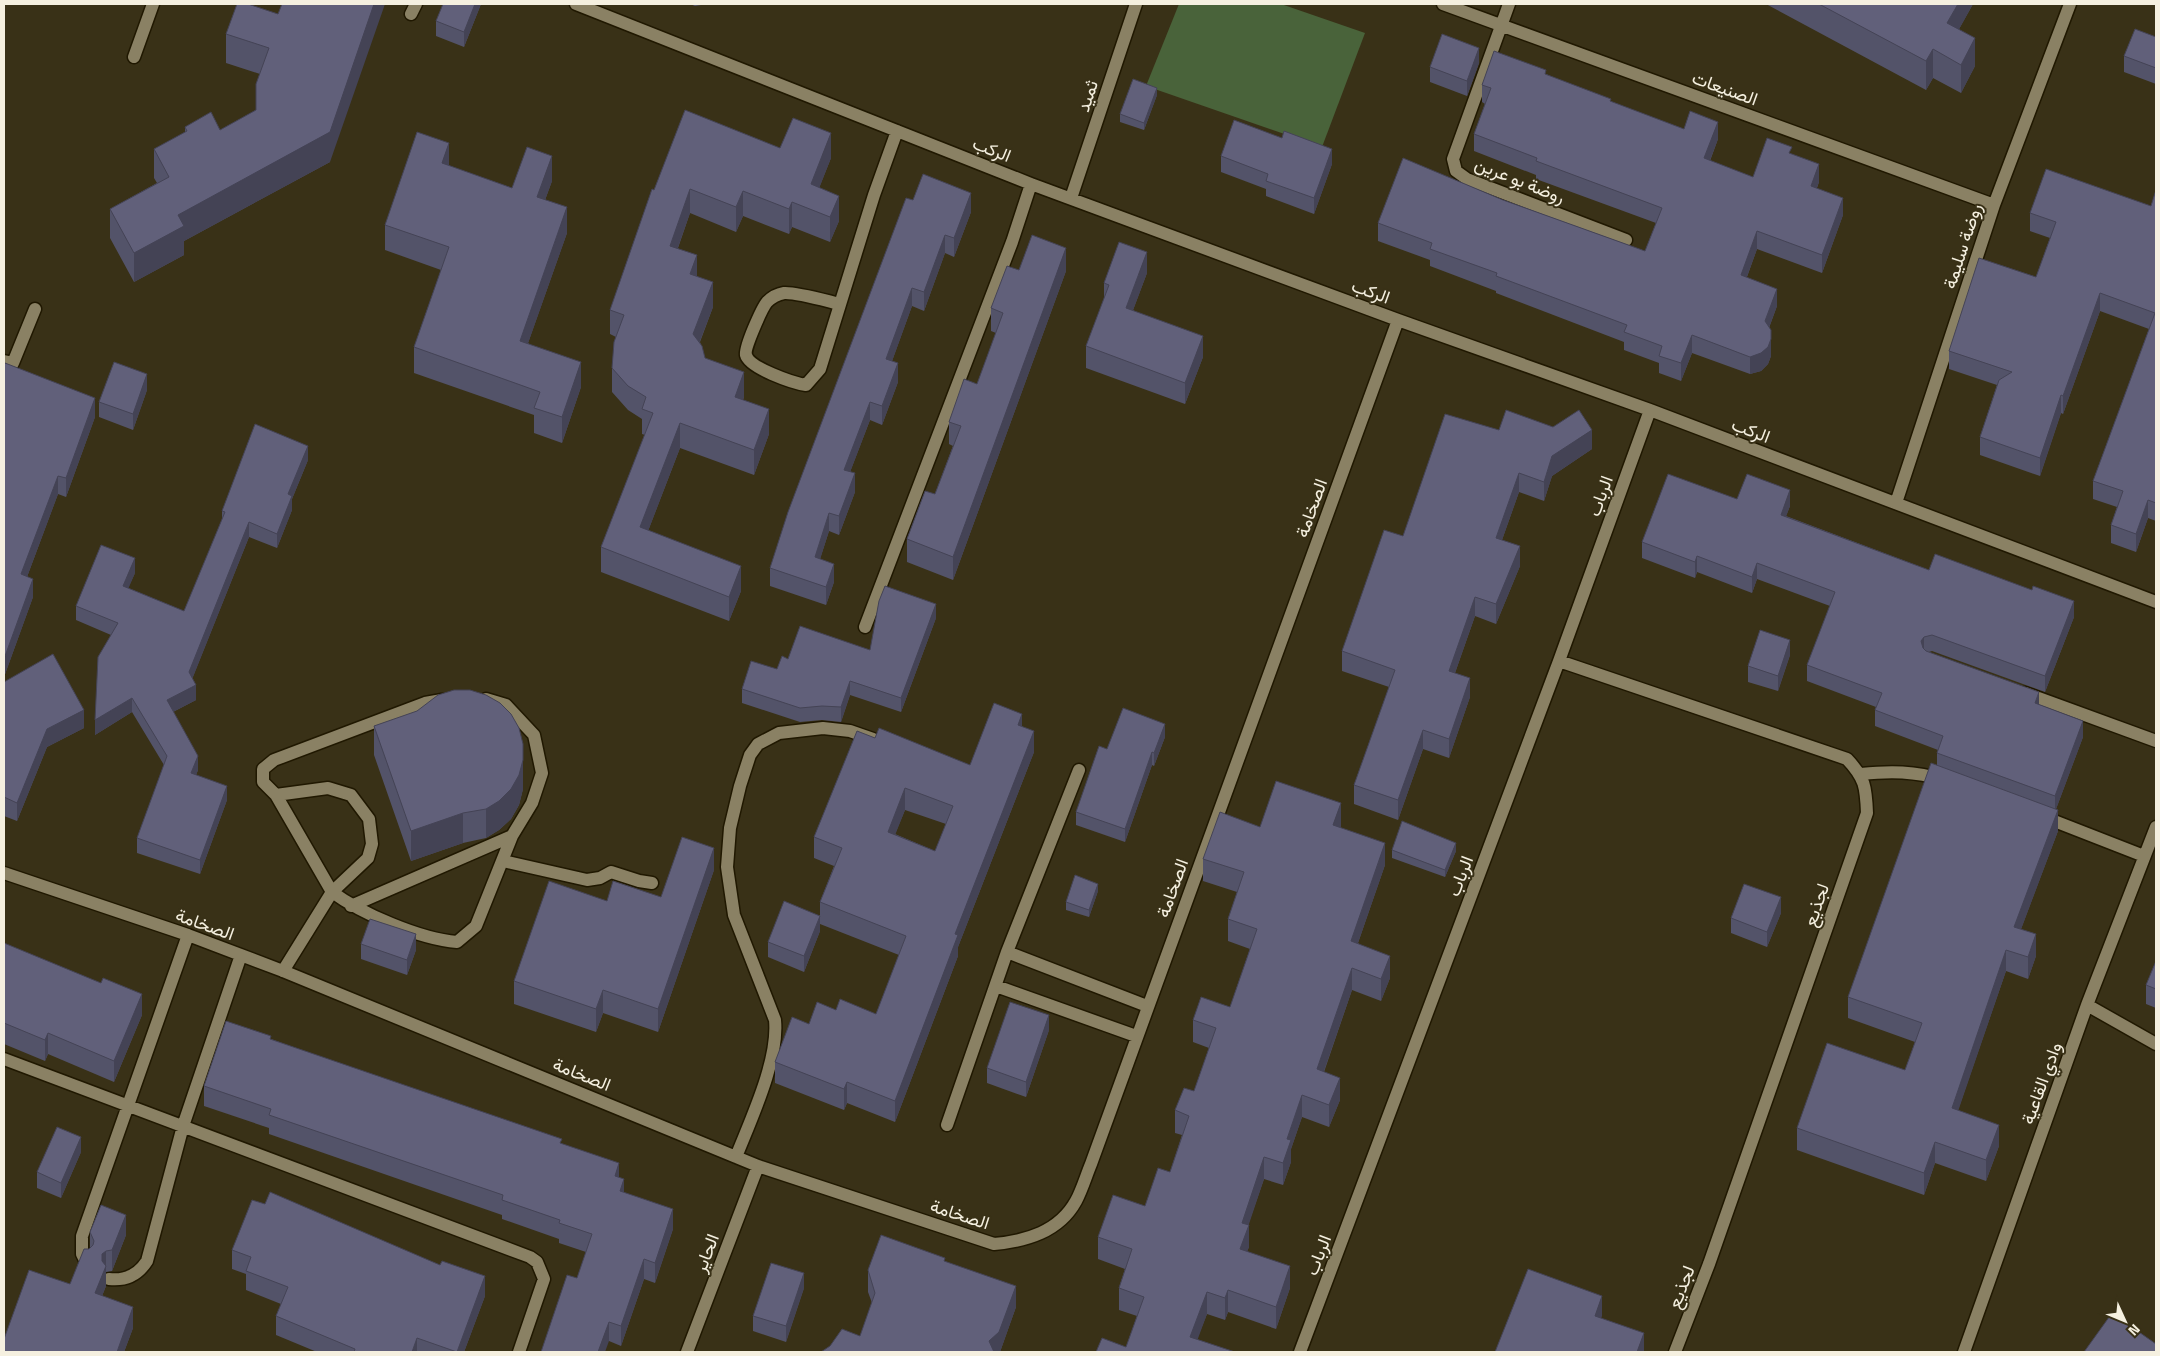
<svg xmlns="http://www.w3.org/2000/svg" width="2160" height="1356" viewBox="0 0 2160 1356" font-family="'Titillium Web',Vazirmatn,sans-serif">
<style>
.green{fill:#49633a}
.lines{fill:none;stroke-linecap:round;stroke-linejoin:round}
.lane-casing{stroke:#201801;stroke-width:15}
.street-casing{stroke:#201801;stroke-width:15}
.lane{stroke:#8a8164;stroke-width:12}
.street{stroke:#8a8164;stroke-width:12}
.wall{fill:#535369;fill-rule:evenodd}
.shaded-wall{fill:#444355}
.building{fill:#61607a;stroke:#444355;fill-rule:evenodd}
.labels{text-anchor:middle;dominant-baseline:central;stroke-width:4;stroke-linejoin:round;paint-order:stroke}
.street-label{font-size:18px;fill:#f5f0e0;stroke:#393117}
</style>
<rect width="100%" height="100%" fill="#393117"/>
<!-- green -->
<path class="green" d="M1179,4h102l84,29 -43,114 -176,-61z"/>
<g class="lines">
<!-- lane casing -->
<g class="lane-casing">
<path id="lane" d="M276,795l52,-7 23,7 18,24 3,25 -4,14 -36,34c30,22 88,47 125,50l19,-16 36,-90 20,-33 10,-30 -8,-38 -28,-30 -20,-6
M503,861l84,19 13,-2 11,-6 28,9 13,2
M351,906l161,-70
M283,971l49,-79 -56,-97 -13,-13v-13l11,-9 151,-57 17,-3"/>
</g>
<!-- street casing -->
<g class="street-casing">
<path id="street" d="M576,4l455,180 367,136 252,90 506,192
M1443,4l551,201
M1509,4l-56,155 3,12 11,8 159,61
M411,14l5,-10
M134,57l19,-53
M1071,198l65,-194
M840,304c-13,-3 -44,-12 -56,-11 -6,1 -13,5 -17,9 -5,6 -23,46 -21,53 3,13 47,28 60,30l14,-16 54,-174 23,-64
M4,361l9,2 22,-54
M1896,503l98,-298 76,-201
M865,627l147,-385 19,-58
M1559,661l288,98c18,19 19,28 20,54l-158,451 -34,88
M2025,693l131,48
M1861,774c29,-3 54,-3 82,6
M2044,817l100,39
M4,873l184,62 95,36 475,195 236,78c32,-3 65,-12 82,-43 6,-11 10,-25 15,-37l307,-844
M1007,952l140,54
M996,986l140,50
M2087,1005l69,39
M4,1059l526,198 7,5 7,17 -25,73
M947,1125l60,-173 72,-182
M736,1157c15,-38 43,-97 39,-137l-41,-105 -7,-48 3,-39 10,-42 10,-31 8,-11 21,-11 44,-5 27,3 23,8
M86,1262l-4,-8v-18l106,-301
M109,1279c17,2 29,-4 38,-18l36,-135 58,-171
M687,1352l71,-186
M1300,1352l259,-691 91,-251
M1964,1352l123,-347 69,-178"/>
</g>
<!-- lane -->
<use href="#lane" class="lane"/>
<!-- street -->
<use href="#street" class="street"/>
</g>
<!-- wall -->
<path class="wall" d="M481,4l-17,43 -28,-11v-15z
M690,4h13l-2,1 -6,1z
M1766,4h207l-14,25 16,37 -14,27 -28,-15 -7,12z
M278,14l52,148 -146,79v14l-50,27 -24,-44v-29l47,-26 -3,-5v-29l31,-16v-6l35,3 36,-20 4,-36 -34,-11v-29z
M2156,37v47l-32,-12v-16z
M1479,63l-12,33 -37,-14v-15z
M1546,74l65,28 73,27 34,10 -8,22 43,16 39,-23 27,28 -2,6 26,27 -21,58 -65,-24 -10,28 30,29 -8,22 2,28 -3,8 -7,7 -11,3 -58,-21 -11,28 -22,-8v-10l-35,-13v-8l-128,-49v-2l-66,-25v-6l-52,-19v-18l125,-23 142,51 11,-28 -120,-44v-4l-62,-24v-17l11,-30 -3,-2v-17z
M1157,95l-13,35 -24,-8v-8z
M780,148l51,10 -12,30 20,33 -9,21 -38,-15 -3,7 -46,-18 -7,16 -46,-19 -12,35 19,28 16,31 -13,35 5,16 39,39 -1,3 26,34 -15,41 -74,-27 -32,83 93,60 -12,30 -128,-49v-25l44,-112 -3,-1v-15l-14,-9 -16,-18v-24l4,-31 -6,-3v-24l44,-120z
M1221,156l111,8 -18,50 -48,-18v-7l-45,-17z
M449,166l63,22 40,-7 -7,19 22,33 -39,110 53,44 -19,56 -28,-10v-18l-120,-42v-26l27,-77 -56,-20v-25z
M2156,190v331l-8,-3 -12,34 -25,-9v-18l6,-18 -24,-8v-18l56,-152 -49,-18 -37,103 -2,-1 -21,63 -60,-21v-18l17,-52 -48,-16v-18l87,-74 14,-39 -20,-7v-18l121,-7z
M913,200l58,12 -17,45 -9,-4 -21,58 -12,-5 -20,55 6,21 -16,43 -12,-5 -20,52 5,20 -16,43 -10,-4 -9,28 14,23 -8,23 -56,-19v-18z
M1019,270l47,1 -113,309 -46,-18v-23l28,-45 18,-48 -4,-2v-22l28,-38 19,-51 -5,-2v-23z
M1147,273l-14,37 70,47 -18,47 -99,-36v-22l18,-47v-16z
M4,366l91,51 -29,80 -8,-3 -31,83 6,20 -29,80z
M147,390l-14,40 -34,-13v-15z
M1553,427l39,22 -40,27 -8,25 -25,-9 -17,48 18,26 -24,58 -21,-8 -20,57 15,24 -21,61 -26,-9 -25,71 -44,-16v-19l35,-98 -47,-16v-20l61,-115 96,-106z
M308,460l-16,39v11l-15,38 -28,-11 -57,142 4,21 -23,12 25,58 -2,5 31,25 -27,74 -63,-21v-15l27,-73 -32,-53 -37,23 16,-100 -35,-15v-14l59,-33 -7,15 56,23 38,-90v-10z
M1737,499l53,7 -4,10 143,54 145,47 -29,75 -113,-41 -3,1 110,53 44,32 -27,72 2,22 -37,98 15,27 -8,23 -22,-8 -48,139 41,36 -13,35 -51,-18 -11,32 -127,-45v-22l108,-58 10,-28 -67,-24v-21l89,-232v-12l1,-3 -63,-24v-16l1,-3 -69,-26v-16l23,-59 -73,-27 -5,14 -55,-21 -2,6 -53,-20v-16z
M936,618l-35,94 -51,-17 -9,27 -19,-2 -22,2 -58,-19v-14l35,-20 11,-10 82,-9z
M1790,655l-12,36 -30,-9v-16z
M4,682l80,46 -37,19 -30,74 -13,-5z
M374,726l149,63 -4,16 -8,14 -12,11 -13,8 -23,5 -52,18 -37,-106z
M1022,726l12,26 -76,195v9l-63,166 -48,-19 -3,7 -69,-27v-21l34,-38 27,-14 40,4 23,-59 -79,-31v7l-16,41 -36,-15v-15l52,-27v-13l14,-36 -20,-8v-21l61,-99 95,27zM905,810l41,14 -11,27 -40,-17z
M1165,737l-11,29 -2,-1 -27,77 -49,-17v-13l31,-63z
M1341,826l-1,1 45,38 -27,78 32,35 -9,23 -29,-11 -28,82 16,28 -11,27 -27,-10 -11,32v13l-8,23 -19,-6 -16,46 1,22 -2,4 43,37 -14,41 -48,-17 -3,8 -18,-6 -10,25 -71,8 11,-31 -18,-6v-22l6,-19 -27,-10v-22l47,-31 25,-34 12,-37 -7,-2v-23l19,-19 15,-43 -16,-6v-22l37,-13 20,-58 -22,-8v-22l9,-27 -34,-11v-22l57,-32z
M1392,850l64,1 -11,26 -53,-19z
M714,870l-56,162 -55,-19 -7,19 -82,-28v-23l93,-80 54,-4z
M1098,891l-9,26 -23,-7v-8z
M1781,913l-14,34 -36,-14v-15z
M4,943l138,72 -28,67 -66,-28 -3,7 -41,-17z
M361,944l55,6 -9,25 -46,-16z
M2156,961v47l-10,-4v-19z
M1049,1030l-23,67 -39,-14v-15z
M271,1039l291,105 57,33 5,16 49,36 -18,54 -11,-4 -23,67 -12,-5 -32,-63 9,-26 -27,-9v-4l-57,-20v-4l-233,-81v-6l-65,-22v-20z
M81,1152l-20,46 -24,-10v-16z
M90,1232l36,3 -14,36 -6,1v14l-4,10 31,32 -9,24h-120l66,-68 20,-36z
M232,1250l253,46 -21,56h-147l-41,-17v-19l5,-12 -35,-14v-16l-14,-5z
M945,1261l71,46 -16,45h-179l39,-16 12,-33 -4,-11v-22z
M804,1288l-18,54 -33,-11v-15z"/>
<!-- shaded-wall -->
<path class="shaded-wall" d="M374,4h11l-55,158 -146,79v14l-50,27v-29l44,-38z
M475,4h6l-17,43v-15z
M1958,4h15l-26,47v-28z
M1975,38v28l-14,27v-28z
M1479,48v15l-12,33v-15z
M1933,49v29l-7,12v-29z
M1157,88v7l-13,35v-7z
M1718,122v17l-14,37v-18z
M831,133v25l-20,51v-25z
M449,143v25l-7,-5z
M1332,149v15l-18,50v-16z
M552,156v25l-15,41v-25z
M1819,164v18l-8,21v-17z
M690,189v24l-20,57v-24z
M743,191v25l-7,16v-25z
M971,193v19l-17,45v-19z
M839,196v25l-9,21v-25z
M1843,198v17l-21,58v-18z
M792,202v25l-3,7v-25z
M567,207v26l-47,133v-25z
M1757,231v18l-16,44v-18z
M945,235v18l-21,58v-19z
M1066,248v23l-113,309v-23z
M1147,252v21l-21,56v-21z
M697,255v25l-7,-6z
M713,282v25l-20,52v-25z
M912,288v18l-26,72v-19z
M1777,289v17l-12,32v-17z
M2100,293v18l-37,103v-18z
M1692,335v18l-11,28v-18z
M1203,336v21l-18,47v-21z
M1771,339v17l-3,8 -7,7 -11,3v-17z
M581,362v25l-19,56v-26z
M898,363v19l-16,43v-19z
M744,372v25l-9,24v-24z
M147,374v16l-14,40v-16z
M2061,395v18l-21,63v-18z
M95,398v19l-29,80v-19z
M870,402v18l-26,68v-18z
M769,409v25l-15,41v-25z
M680,423v25l-40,104v-25z
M1592,430v19l-40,27 -8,25v-19l8,-26z
M308,446v14l-16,39v11l-15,38v-14l11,-40z
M855,473v19l-16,43v-19z
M1519,473v19l-23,65v-19z
M58,476v18l-37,99v-19z
M1790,490v16l-9,24v-15z
M2148,500v18l-12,34v-18z
M829,513v18l-14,44v-18z
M249,522v15l-60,150v-15z
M1520,546v20l-24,58v-20z
M1697,556v16l-2,6v-16z
M135,558v15l-12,28v-15z
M1757,563v16l-5,14v-16z
M834,564v18l-8,23v-18z
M741,566v25l-12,30v-24z
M33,579v18l-29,80v-18z
M1475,597v19l-26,74v-19z
M2074,601v16l-29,75v-16z
M936,604v14l-35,94v-14z
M1924,637v16l-3,4v-16z
M1790,640v15l-12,36v-15z
M1470,678v19l-21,61v-19z
M850,681v14l-9,27v-15z
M196,685v15l-29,15v-15z
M2039,692v16l-4,-5z
M132,698v14l-37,23v-15z
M84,710v18l-37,19 -30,74v-18l30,-74z
M1022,714v21l-4,-10z
M2083,721v16l-28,75v-16z
M1165,724v13l-11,29v-13z
M1423,730v19l-25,71v-20z
M1034,731v21l-76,195v9l-63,166v-21l60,-167z
M1152,752v13l-27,77v-13z
M198,756v14l-7,18v-15z
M523,760v29l-4,16 -8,14 -12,11 -13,8v-29z
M227,786v14l-27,74v-14z
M905,788v22l-17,43v-21z
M1341,803v23l-8,21v-22z
M2058,810v21l-44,117v-21z
M463,813v30l-52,18v-30z
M1385,843v22l-34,98v-22z
M1456,843v8l-11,26v-7z
M714,848v22l-56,162v-23z
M1098,884v7l-9,26v-7z
M1781,897v16l-14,34v-15z
M820,916v15l-16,41v-16z
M416,934v16l-9,25v-15z
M2036,934v22l-8,23v-22z
M2006,950v21l-54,158v-21z
M1390,956v22l-9,23v-22z
M1352,968v22l-35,101v-22z
M603,990v23l-7,19v-23z
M142,994v21l-28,67v-21z
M1049,1015v15l-23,67v-15z
M48,1033v21l-3,7v-21z
M1340,1078v22l-11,27v-22z
M847,1082v21l-3,7v-21z
M1302,1095v22l-11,32v13l-8,23v-22l4,-24z
M1999,1125v21l-13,35v-21z
M81,1137v15l-20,46v-15z
M1935,1142v21l-11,32v-22z
M1264,1157v22l-22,66v-22z
M619,1163v20l-4,-7z
M624,1179v19l-4,-7z
M673,1209v20l-18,54v-20z
M126,1215v20l-14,36v-21z
M1249,1225v22l-9,24v-22z
M106,1251v35l-11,28v-21l7,-39z
M644,1259v20l-23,67v-20z
M1290,1266v22l-14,41v-22z
M804,1273v15l-18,54v-16z
M485,1276v20l-21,56h-7z
M1016,1286v21l-16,45h-11v-11z
M1228,1290v22l-3,8v-22z
M1207,1292v22l-14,38 -3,-15z
M1602,1296v20l-7,20v-20z
M133,1307v21l-9,24h-7z
M609,1322v19l-4,11h-7z
M1644,1333v19h-7z
M417,1338v14h-5z"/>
<!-- building -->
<path class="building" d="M237,4h11l30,10 4,-10h92l-44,128 -152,83 6,11 -50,27 -24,-44 59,-32 -15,-28 33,-18 -2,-4 26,-15 9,18 36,-20v-26l13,-36 -43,-14z
M443,4h32l-11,28 -28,-11z
M1819,4h139l-11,19 28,15 -14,27 -28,-16 -7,12z
M2135,29l21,8v31l-32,-12z
M1442,34l37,14 -12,33 -37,-14z
M1494,51l52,19 -1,4 66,25 -1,2 74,28 6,-18 28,11 -14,36 49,19 14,-39 25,9 -3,6 30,11 -8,22 32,12 -21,57 -65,-24 -16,44 36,14 -12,32 6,9v9l-3,8 -7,6 -11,4 -58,-22 -11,28 -22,-7 3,-10 -38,-14 3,-7 -131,-49 1,-3 -67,-24 2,-6 -54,-20 25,-65 100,42 142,51 17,-43 -126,-47 1,-3 -63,-24 17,-46 -9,-3z
M1133,79l24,9 -13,35 -24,-9z
M685,110l95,38 13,-30 38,15 -20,51 28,12 -9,21 -38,-15 -3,7 -46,-18 -7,16 -46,-18 -20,57 27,9 -7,19 23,8 -20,52 9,12 3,12 39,14 -9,25 34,12 -15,41 -74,-27 -40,104 101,39 -12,31 -128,-50 52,-134 -11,-4 4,-12 -18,-11 -16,-18 2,-26 10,-27 -14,-5 42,-121 2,1z
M1234,120l48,18 2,-7 48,18 -18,49 -48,-17 2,-7 -47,-18z
M417,132l32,11 -7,20 70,25 15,-41 25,9 -15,41 30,10 -47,134 61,21 -19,55 -28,-9 6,-16 -126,-45 35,-100 -64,-22z
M2046,169l105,37 5,-16v313l-8,-3 -12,34 -25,-9 12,-34 -30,-10 62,-168 -55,-20 -37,103 -2,-1 -21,63 -60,-21 19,-57 13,-8 -63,-21 30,-93 57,19 20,-55 -26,-9z
M923,174l48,19 -17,45 -9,-3 -21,57 -12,-4 -26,71 12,4 -16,43 -12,-4 -26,68 11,3 -16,43 -10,-3 -14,44 19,7 -8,23 -56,-19 18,-56 118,-314 7,2z
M1032,235l34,13 -113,309 -46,-18 18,-48 10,3 26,-68 -12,-4 15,-43 13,5 26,-71 -12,-5 16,-42 12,4z
M1119,242l28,10 -21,56 77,28 -18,47 -99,-37 23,-61 -5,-2z
M114,362l33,12 -14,40 -34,-12z
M5,363l90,35 -29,80 -8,-2 -37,98 12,5 -29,80v-293z
M1506,410l47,17 26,-17 13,20 -40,26 -8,26 -25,-9 -23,65 24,8 -24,58 -21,-7 -26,74 21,7 -21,61 -26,-9 -25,70 -44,-15 41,-115 -53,-19 42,-121 19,6 42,-122 54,16z
M255,424l53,22 -20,48 4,2 -15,38 -28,-12 -60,150 7,13 -29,15 31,56 -7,17 36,13 -27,74 -63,-22 30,-82 -35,-58 -37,22 3,-63 20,-34 -42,-17 25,-61 34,13 -12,28 61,25 41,-99 -3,-1z
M1668,474l69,25 10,-25 43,16 -9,25 148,55 6,-16 97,36 1,-4 41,15 -29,75 -113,-41 -8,2 -3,4 2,7 3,3 113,41 -4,11 48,18 -28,75 -118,-43 6,-17 -68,-26 7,-17 -75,-28 28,-73 -78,-29 -5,14 -55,-21 -2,6 -53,-20z
M885,586l51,18 -35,94 -51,-17 -9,26 -19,-1 -22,2 -58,-19 9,-28 26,8 5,-13 6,3 12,-33 70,24 9,-49z
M1760,630l30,10 -12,36 -30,-10z
M53,654l31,56 -37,19 -30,74 -13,-6v-115z
M454,690h16l16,5 14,8 11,11 8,14 4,16v16l-4,15 -8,14 -12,12 -13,8 -23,4 -52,18 -37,-105 43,-15 21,-16z
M994,703l28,11 -4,11 16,6 -79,203 3,1 -63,166 -48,-19 -3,7 -69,-27 17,-45 17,7 8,-22 19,8 4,-11 36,15 30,-78 -86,-34 22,-54 -28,-11 43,-106 18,7 4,-10 91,37zM905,788l48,18 -18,45 -47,-19z
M1123,708l42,16 -11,29 -2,-1 -27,77 -49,-17 23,-66 8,3z
M1931,763l127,47 -44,117 22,7 -8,23 -22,-7 -54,158 47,17 -13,35 -51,-18 -11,31 -127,-45 30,-85 78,27 17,-47 -74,-26z
M1276,781l65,22 -8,22 52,18 -34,98 39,15 -9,23 -29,-11 -35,101 23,9 -11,27 -27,-10 -15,44 4,1 -8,23 -19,-6 -22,66 7,2 -9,24 50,17 -14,41 -48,-17 -3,8 -18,-6 -17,45 45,15h-139l6,-14 24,9 18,-50 -25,-9 13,-39 -34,-12 15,-42 32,11 13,-38 12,4 19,-56 -14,-6 9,-22 10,3 22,-63 -23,-8 8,-23 29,10 27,-78 -29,-10 16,-47 -41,-13 17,-47 40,15z
M1402,821l54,22 -11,27 -53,-20z
M682,837l32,11 -56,161 -55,-19 -7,19 -82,-28 35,-100 58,20 6,-20 48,16z
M1075,875l23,9 -9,26 -23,-8z
M1744,884l37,13 -14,35 -36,-14z
M784,901l36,15 -16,40 -36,-14z
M370,919l46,15 -9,26 -46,-16z
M4,943l97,40 2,-5 39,16 -28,67 -66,-28 -3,7 -41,-17z
M2156,961v28l-10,-4z
M1010,1002l39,13 -23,67 -39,-14z
M226,1021l45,15 -1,3 292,100 -2,4 59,20 -4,13 9,3 -4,12 53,18 -18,54 -11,-4 -23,67 -12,-4 -11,30h-57l26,-77 10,3 15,-44 -33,-11 1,-3 -58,-20 1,-5 -234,-80 2,-6 -67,-23z
M57,1127l24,10 -20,46 -24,-11z
M270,1192l170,73 2,-4 43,15 -28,76 -40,-14 -5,14h-58l1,-3 -79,-33 12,-29 -42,-16 5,-14 -19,-7 20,-50 13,4z
M101,1205l25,10 -14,35 -6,1 -4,3v7l4,5 -11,27 38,14 -16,45h-113v-13l25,-69 41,14 14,-35h5l4,-4 1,-4 -4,-9z
M881,1235l64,23 -1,3 72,25 -17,46 -10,9 5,11h-173l9,-6 12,-17 18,7 15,-43 -7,-23z
M771,1263l33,10 -18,53 -33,-10z
M1528,1269l74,27 -7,20 49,17 -7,19h-142z
M2112,1313l44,31v8h-72z"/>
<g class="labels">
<!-- street labels -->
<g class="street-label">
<text transform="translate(1725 88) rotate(20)">الصنيعات</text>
<text transform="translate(1087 96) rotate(-72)">ثميد</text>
<text transform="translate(992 149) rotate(22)">الركب</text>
<text transform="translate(1520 180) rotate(22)">روضة بو عرين</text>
<text transform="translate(1962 246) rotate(-72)">روضة سليمة</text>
<text transform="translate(1371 291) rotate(20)">الركب</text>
<text transform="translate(1751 430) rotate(21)">الركب</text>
<text transform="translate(1600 496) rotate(-70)">الرباب</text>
<text transform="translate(1311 508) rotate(-70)">الصخامة</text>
<text transform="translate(1460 876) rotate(-69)">الرباب</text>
<text transform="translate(1172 888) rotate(-70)">الصخامة</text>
<text transform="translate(1816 905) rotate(-71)">لجذيع</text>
<text transform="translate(205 924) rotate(20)">الصخامة</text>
<text transform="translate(582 1074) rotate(22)">الصخامة</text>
<text transform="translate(2041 1083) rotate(-70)">وادي القاعية</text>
<text transform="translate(960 1214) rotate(18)">الصخامة</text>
<text transform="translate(706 1253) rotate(-69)">الحاير</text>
<text transform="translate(1318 1255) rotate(-69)">الرباب</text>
<text transform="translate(1681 1287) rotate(-69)">لجذيع</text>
</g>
</g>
<!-- border -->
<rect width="2160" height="1356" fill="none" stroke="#f5f0e0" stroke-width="10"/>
<!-- north arrow -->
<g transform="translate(2125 1321) rotate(134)" stroke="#393117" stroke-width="4" paint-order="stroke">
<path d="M0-4L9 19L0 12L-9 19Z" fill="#f5f0e0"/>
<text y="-8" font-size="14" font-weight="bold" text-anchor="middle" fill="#f5f0e0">N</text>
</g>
</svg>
